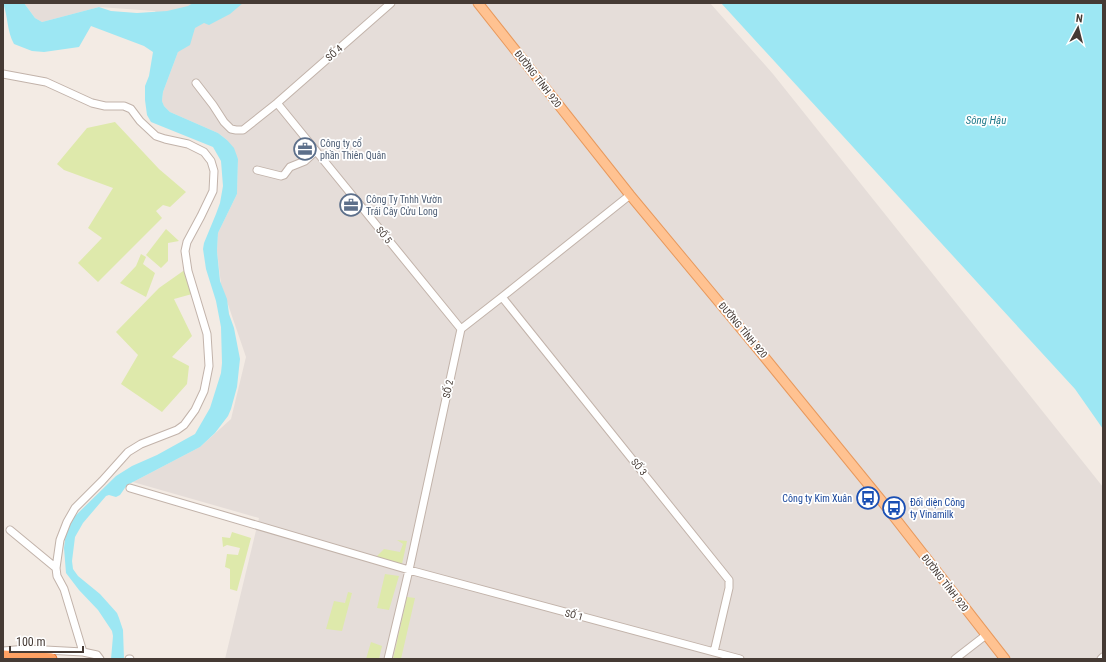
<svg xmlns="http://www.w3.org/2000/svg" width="1106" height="662" viewBox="0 0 1106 662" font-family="'Roboto Condensed',sans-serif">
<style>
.industrial{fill:#e5ddd9}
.green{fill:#dee9ab}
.water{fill:#9de7f3}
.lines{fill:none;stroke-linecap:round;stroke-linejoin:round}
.minor-casing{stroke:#c2b3aa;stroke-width:9}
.major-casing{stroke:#e8995d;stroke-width:11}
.highway-casing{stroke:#e3702e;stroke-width:13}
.minor{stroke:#fff;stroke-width:7}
.major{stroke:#ffc291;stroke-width:9}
.highway{stroke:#ffa163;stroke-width:11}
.labels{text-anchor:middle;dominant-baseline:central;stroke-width:3.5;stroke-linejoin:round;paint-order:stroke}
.street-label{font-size:10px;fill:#453a34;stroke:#fff}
.service-label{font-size:10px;fill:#4e5e75;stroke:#fff;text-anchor:start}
.transit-label{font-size:10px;fill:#164399;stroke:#fff;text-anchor:end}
.water-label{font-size:11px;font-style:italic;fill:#237c8c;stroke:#fff}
</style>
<rect width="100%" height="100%" fill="#f3ebe4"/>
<!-- industrial -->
<path class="industrial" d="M24,3h686l63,71 330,413v172h-878l34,-141 -126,-36 67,-35 31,-28 15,-62 -25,-73 -4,-33 1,-18 19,-39 1,-35 -11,-19 -9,-7 -48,-21 -6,-6 -2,-5 1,-9 15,-40 -23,-41 -56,-4 -57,15 -7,-4z"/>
<!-- green -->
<path class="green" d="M115,122l44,47 27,23 -16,15 -7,-2 -7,6 6,7 -64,64 -20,-19 24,-25 -14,-10 25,-40 -49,-18 -7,-6 30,-36z
M166,229l13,12 -11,2v18l-7,7 -15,-13z
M141,254l5,3 -3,7 12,9 -9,24 -26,-14 16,-17z
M186,269l6,25 -18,5 18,37 -20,21 17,9 -2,18 -25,28 -41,-28 17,-29 -22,-23 43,-44z
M232,532l19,6 -14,53 -7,-2v-20l-5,-2 2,-13 11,1 2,-7 -13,-3 -4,2 -1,-10 8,1z
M397,540l10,1 -5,23 -26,-7 8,-8 16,3 3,-8z
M385,574l14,2 -10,34 -12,-2z
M348,592l4,1 -10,38 -16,-2 8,-28 11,2z
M407,597l8,1 -14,61h-8z
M371,642l11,4 -3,13h-13z"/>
<!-- water -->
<path class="water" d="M3,3h21l11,15 7,4 57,-15 12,4 26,2 30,-2 21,-5 5,-3h50l-13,11 -21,11 -5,-2 -9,5 -5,17 -12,7 -15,40 -1,9 2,5 6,6 48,21 9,7 7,8 4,11 -1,35 -19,39 -1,18 3,30 7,18 2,15 5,14 6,31 -1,9 -2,19 -6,22 -3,7 -13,17 -15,14 -67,35 -6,3 -7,10 -4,2 -7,-2 -3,1 -23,27 -8,14 -3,24 1,8 5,7 22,18 17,19 2,5 4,12 1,29h-13l2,-23 -1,-5 -14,-21 -19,-20 -13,-17 -2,-25 2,-16 7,-14 43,-42 16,-10 25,-11 38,-21 15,-26 11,-35 1,-10 -1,-36 -5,-26 -10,-32 -3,-20 1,-6 12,-29 4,-11 3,-17 -2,-25 -8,-14 -62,-25 -4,-7 -2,-15v-14l4,-10 4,-24 -9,-6 -53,-20 -12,21 -35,5 -12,-1 -18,-7c-7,-12 -6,-28 -11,-41z
M721,3h382v426l-28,-40z"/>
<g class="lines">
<!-- minor casing -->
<g class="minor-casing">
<path id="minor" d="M3,74l43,8 46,21 13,3h19l7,3 9,12 16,15 9,3 23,5 16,8 7,9 3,10 -1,20 -12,25 -14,26 -2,9 3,20 19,63 2,32 -5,25 -9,19 -11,15 -7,5 -36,14 -13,8 -26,29 -27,27 -8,14 -7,18 -4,28
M196,83l17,22 11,17 7,7 5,1h7l34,-27 114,-100
M277,103l184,226
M257,170l24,6 3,-1 6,-8 15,-6 11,-10
M502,297l227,283v8l-15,64
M130,488l279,82 331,89
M3,651l24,-2 56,3 -19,-63 -7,-13 -1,-8 -46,-38
M83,652l14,3 3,4
M129,659h1
M388,659l21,-89 52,-241 41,-32 128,-102
M955,659l31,-24
M1101,659l2,-2"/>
</g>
<!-- major casing -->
<g class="major-casing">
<path id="major" d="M478,3l152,192 132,159 119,146 124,159"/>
</g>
<!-- highway casing -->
<g class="highway-casing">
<path id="highway" d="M3,656l48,3"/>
</g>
<!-- minor -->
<use href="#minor" class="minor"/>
<!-- major -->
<use href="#major" class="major"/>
<!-- highway -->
<use href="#highway" class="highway"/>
</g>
<!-- icons -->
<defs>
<g id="office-ring" transform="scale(1.15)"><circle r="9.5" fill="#fff" stroke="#5c6f8a" stroke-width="1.5"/><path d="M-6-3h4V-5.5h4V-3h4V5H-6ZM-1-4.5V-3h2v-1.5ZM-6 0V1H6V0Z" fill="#5c6f8a"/></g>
<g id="bus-ring" transform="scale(1.15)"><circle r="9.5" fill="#fff" stroke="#1a4fb4" stroke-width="1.5"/><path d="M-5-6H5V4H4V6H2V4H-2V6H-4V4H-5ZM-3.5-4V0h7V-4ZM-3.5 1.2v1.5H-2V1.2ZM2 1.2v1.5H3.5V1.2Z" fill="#1a4fb4"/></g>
</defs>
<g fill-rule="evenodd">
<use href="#office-ring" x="305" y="149"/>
<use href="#office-ring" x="351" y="205"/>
<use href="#bus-ring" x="868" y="498"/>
<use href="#bus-ring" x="894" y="508"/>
</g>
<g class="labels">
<!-- street labels -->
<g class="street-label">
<text transform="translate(334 53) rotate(-41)">SỐ 4</text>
<text transform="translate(538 79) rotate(52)">ĐƯỜNG TỈNH 920</text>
<text transform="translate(384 235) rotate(51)">SỐ 5</text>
<text transform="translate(743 330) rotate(50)">ĐƯỜNG TỈNH 920</text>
<text transform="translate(448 389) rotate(-78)">SỐ 2</text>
<text transform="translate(639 467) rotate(51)">SỐ 3</text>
<text transform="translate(945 583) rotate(52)">ĐƯỜNG TỈNH 920</text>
<text transform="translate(574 615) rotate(15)">SỐ 1</text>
</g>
<!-- service labels -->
<g class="service-label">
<text x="320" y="143">Công ty cổ<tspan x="320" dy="12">phần Thiên Quân</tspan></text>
<text x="366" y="199">Công Ty Tnhh Vườn<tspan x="366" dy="12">Trái Cây Cửu Long</tspan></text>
</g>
<!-- transit labels -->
<g class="transit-label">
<text x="852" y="498">Công ty Kim Xuân</text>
<text x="910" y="502" text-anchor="start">Đối diện Công<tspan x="910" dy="12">ty Vinamilk</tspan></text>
</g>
<!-- water labels -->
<g class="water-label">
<text x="986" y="120">Sông Hậu</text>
</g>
</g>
<!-- border -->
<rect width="1106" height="662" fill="none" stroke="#453a34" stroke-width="8"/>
<!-- north arrow -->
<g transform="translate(1078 28) rotate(7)" stroke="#ffffff" stroke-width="3" paint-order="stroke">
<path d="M0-3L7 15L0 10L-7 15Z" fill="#453a34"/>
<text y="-6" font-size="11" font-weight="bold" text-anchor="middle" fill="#453a34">N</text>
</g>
<!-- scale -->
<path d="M10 646v6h73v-6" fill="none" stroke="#453a34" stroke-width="2"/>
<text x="16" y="646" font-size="12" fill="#453a34" stroke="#ffffff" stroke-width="3" paint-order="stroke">100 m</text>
</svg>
